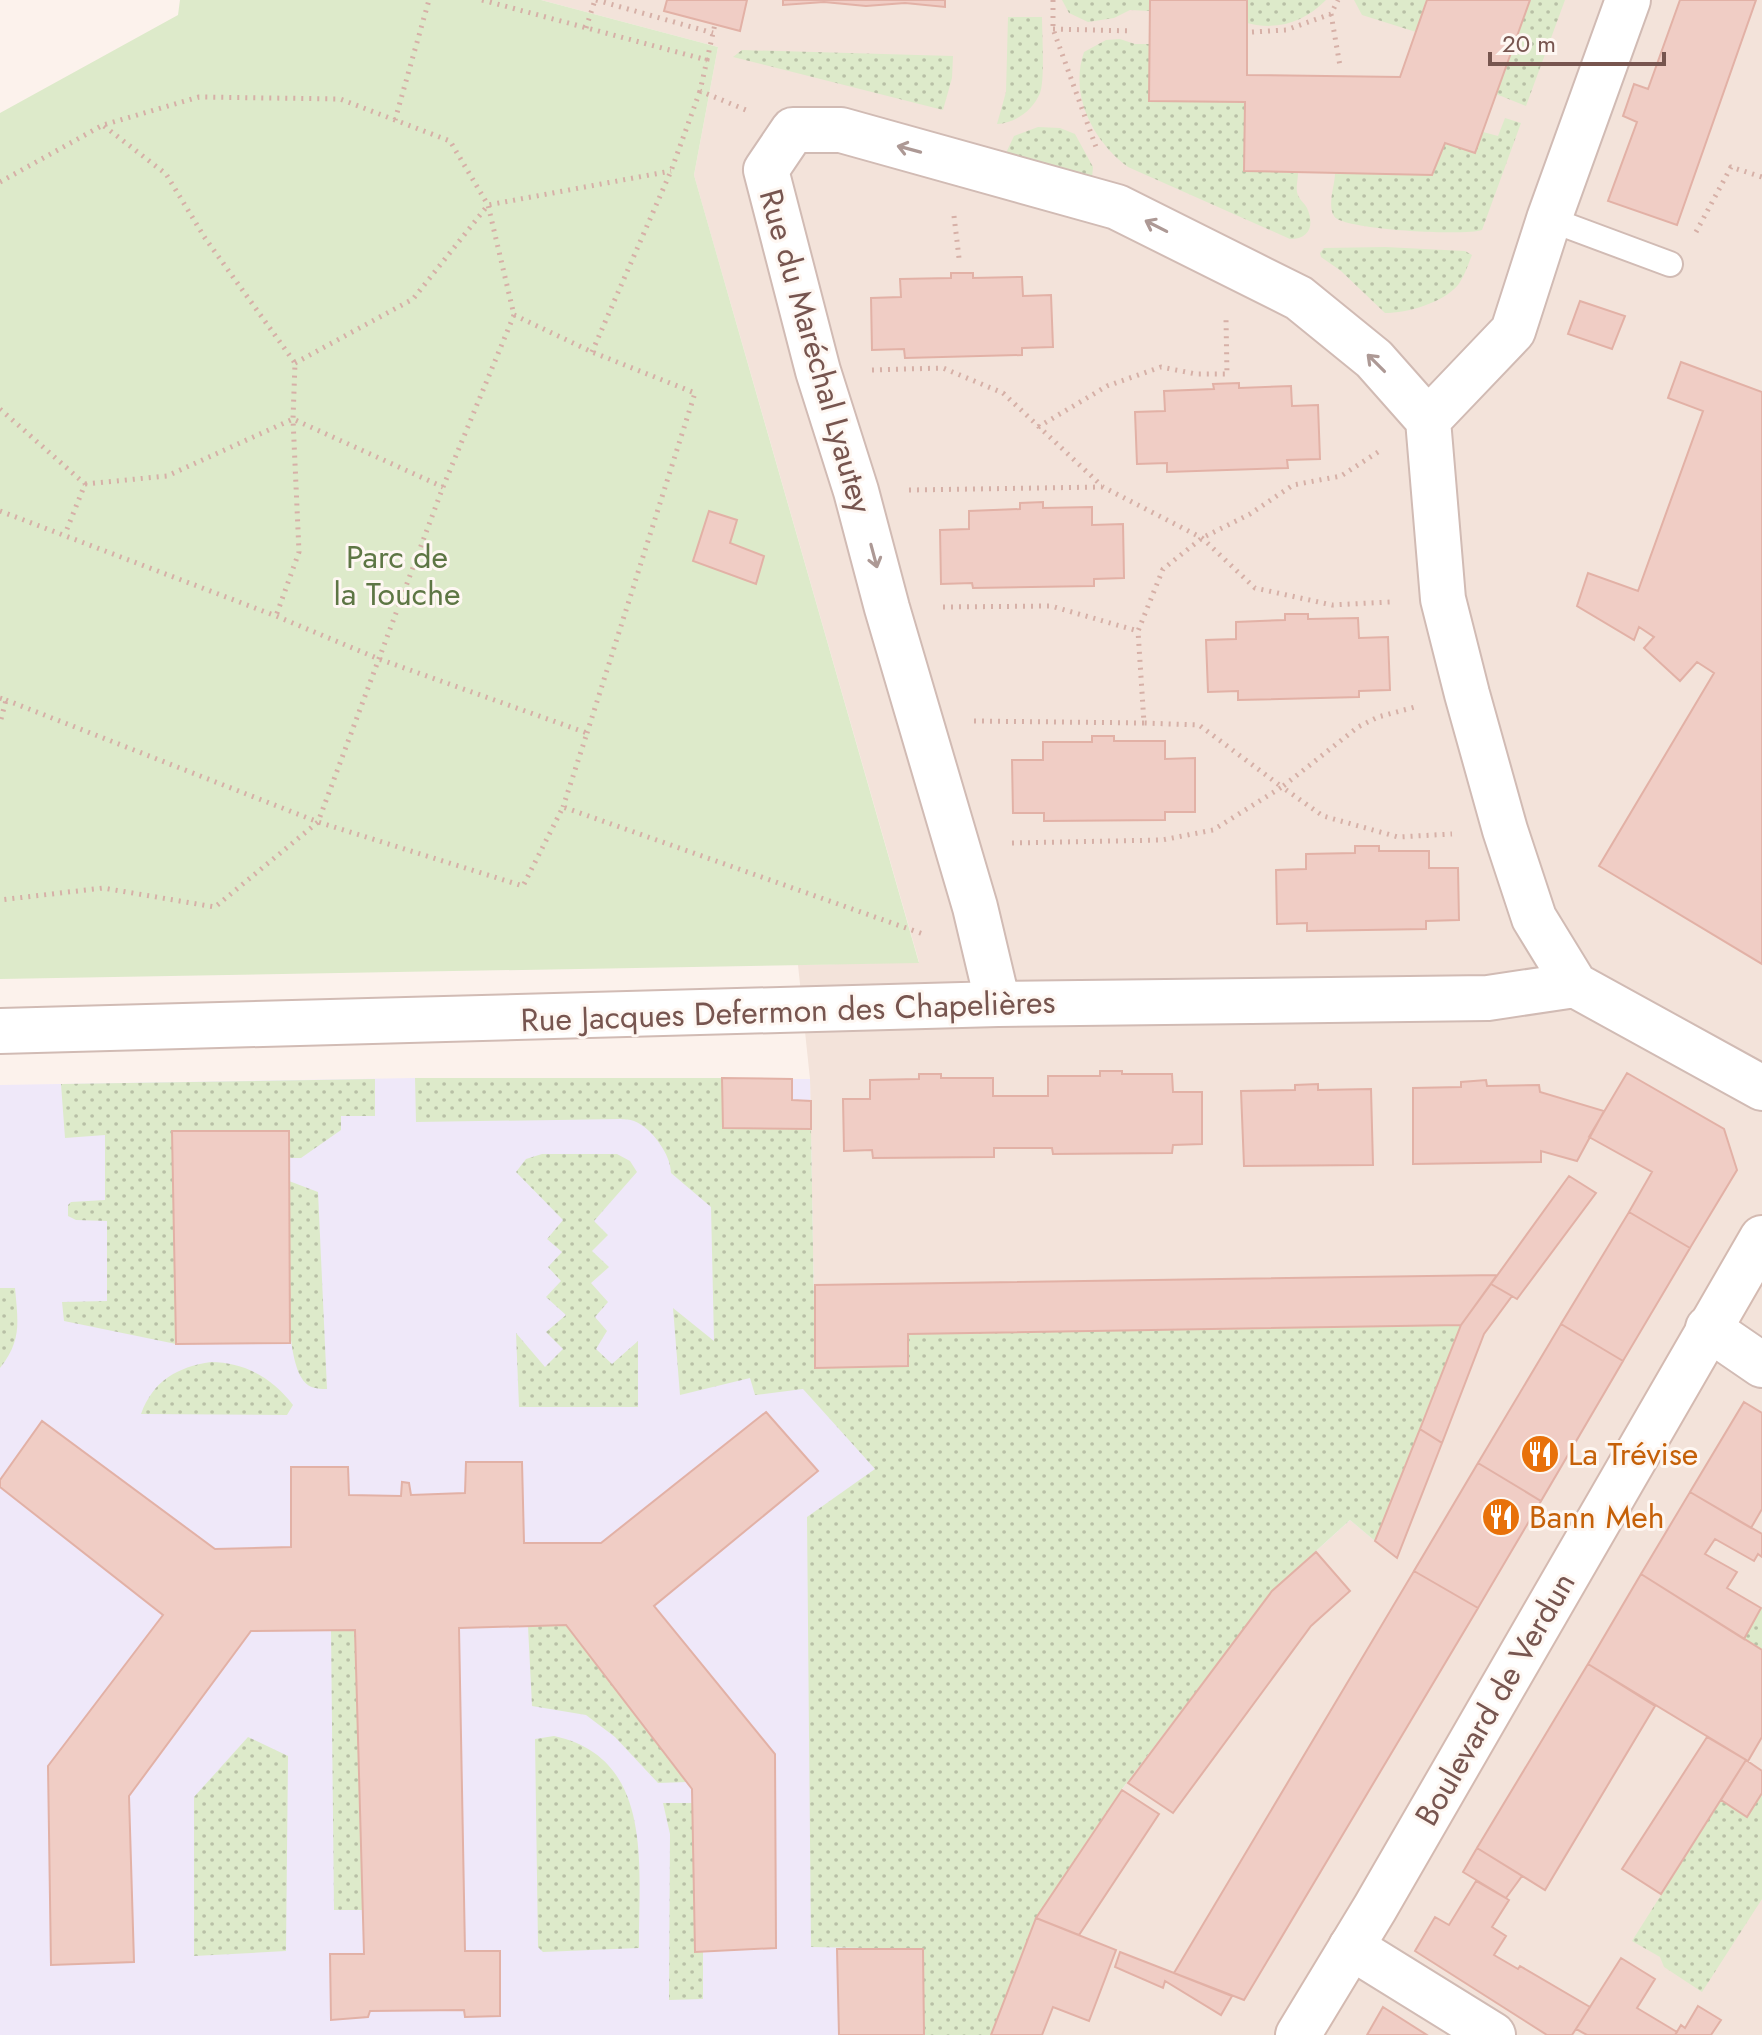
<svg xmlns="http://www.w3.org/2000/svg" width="1762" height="2035" viewBox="0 0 1762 2035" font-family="Jost,sans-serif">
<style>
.residential{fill:#f3e3da}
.education{fill:#efe8f9}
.grass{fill:url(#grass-dots)}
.park{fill:#ddeaca}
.building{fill:#f0cdc5;stroke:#e2b1a6;stroke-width:2}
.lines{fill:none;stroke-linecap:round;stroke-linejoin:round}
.service-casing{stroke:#d1bbb4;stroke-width:28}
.minor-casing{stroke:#d1bbb4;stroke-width:48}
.secondary-casing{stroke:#d4bab1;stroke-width:48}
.path{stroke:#d6b0a7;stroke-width:5;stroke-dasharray:2 6;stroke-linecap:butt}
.service{stroke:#fff;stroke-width:24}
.minor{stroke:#fff;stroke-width:44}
.secondary{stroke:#fff;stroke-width:44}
.oneway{stroke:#ad9995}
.labels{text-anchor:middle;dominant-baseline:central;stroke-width:6;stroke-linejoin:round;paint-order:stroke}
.street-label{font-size:32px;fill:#77554f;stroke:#fef7f2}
.park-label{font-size:32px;fill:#5d7644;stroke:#fef7f2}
.food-label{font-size:32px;fill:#c56008;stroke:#fef7f2;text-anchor:start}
</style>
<defs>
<pattern id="grass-dots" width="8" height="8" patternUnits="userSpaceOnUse" patternTransform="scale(2)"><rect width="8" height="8" fill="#ddeaca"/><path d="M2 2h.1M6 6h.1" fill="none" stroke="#b8c0a6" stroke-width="1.8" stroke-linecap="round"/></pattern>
</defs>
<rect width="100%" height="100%" fill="#fcf2ec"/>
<!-- residential -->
<path class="residential" d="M541,0h1221v2035h-771l45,-117 86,-129 150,-198 79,-72 24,21 85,-214 -552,40 -93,2 -5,-289 -12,-114 121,-3 -225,-787 24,-128z"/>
<!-- education -->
<path class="education" d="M415,1078l395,1 5,289 646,-43 -86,216 -25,-21 -78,71 -150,198 -86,129 -45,117h-991v-950z"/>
<!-- grass -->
<path class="grass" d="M1062,0h88v11l-20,-1 -16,8 -26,4 -19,-9z
M1247,0h79c-22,22 -48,31 -79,23z
M1354,0h73l-11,32 -54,-17z
M1530,0h35l-39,106 -30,-12z
M1008,17h34c0,15 3,64 -2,76 -7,17 -24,30 -43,31l9,-32z
M1120,39l15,5h15l95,58 -1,68 54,3c0,6 -2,13 -1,19 1,7 7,10 10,16 8,18 2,31 -17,31l-162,-72c-35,-26 -59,-72 -44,-115l22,-12z
M742,50l211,6 -1,22 -9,32 -210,-53z
M1505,118l16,5 -39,107c-17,6 -141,0 -148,-14 -7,-11 1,-31 1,-43l97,2 13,-32 30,10 8,-21 15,4z
M1038,127l22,1 15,6 18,33 -1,11 -86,-25 8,-17z
M1385,247l80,4 7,4c-4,10 -8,22 -14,30 -15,18 -51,28 -73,28l-44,-42 -20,-14 -1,-4 4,-5z
M415,1078h307l1,50 88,1 4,239 93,-34 553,-9 -86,216 -25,-21 -78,71 -150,198 -86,129 -45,117h-67l-2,-86 -111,-2 -4,-430 68,-48 -72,-80 -48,6 -5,-17 -70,17 -7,-87 41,33 -3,-134 -40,-34c0,-18 -19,-45 -37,-52 -4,-2 -9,-1 -13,-2l-205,3z
M375,1079v37h-34v14l-40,28h-12l-1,-27h-116l4,213 -112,-23 -2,-19 45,-1v-80l-31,-1 -8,-4v-11l3,-3 34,-2v-65l-40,3 -4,-54z
M542,1154h75l13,7 7,11 -43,49 14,14 -16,16 17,16 -18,16 17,19 -13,15 12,14 -11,18 16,15 26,-23v66h-119l-3,-74 29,34 18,-18 -17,-17 20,-17 -20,-18 15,-16 -13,-14 14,-15 -15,-13 16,-19 -47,-48 10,-13z
M289,1181l29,11 9,197c-11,0 -20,-1 -26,-12 -20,-36 -11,-150 -12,-196z
M0,1288h15c3,34 7,52 -15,80z
M211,1362c34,0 62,17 82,43l-6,10 -146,-1c12,-33 36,-47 70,-52z
M1762,1607v43l-18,-11z
M566,1625l121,157 -29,1 -43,-46 -29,-22 -54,-9 -4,-80z
M331,1630h24l8,280h-29z
M554,1736c102,22 84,133 85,212l-96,4 -5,-5 -3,-208z
M248,1737l40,19 -2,195 -92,5v-159z
M1762,1793v106l-60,93 -38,-25 -4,-10 -28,-16 89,-141 26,16z
M663,1803h30l2,148 8,1v47l-34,1 1,-166z"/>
<!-- park -->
<path class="park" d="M180,0h361l177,47 -24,128 225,788 -919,16v-866l178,-98z"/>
<!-- building -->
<path class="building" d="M667,0h80l-7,31 -76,-20z
M783,0h162v7l-40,-4 -39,3 -42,-4 -41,3z
M1150,0h97v75l153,2 27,-77h103l-55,153 -30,-10 -13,32 -188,-4 1,-69 -96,-1z
M1680,0h76l-79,225 -69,-24 29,-79 -14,-6 11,-32 14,5z
M951,273h22v5l49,-1 1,19 28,-1 2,52 -31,1v7l-117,3 -1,-9 -32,1 -1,-52 30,-1 -1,-18 51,-1z
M1580,301l45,15 -13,33 -44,-15z
M1681,362l81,30v572l-163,-98 115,-193 -17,-11 -17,19 -36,-33 10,-11 -15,-10 -5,13 -57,-34 11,-33 50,18 65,-180 -35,-13z
M1239,383v5l52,-2 1,20 26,-1 2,54 -33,1 1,8 -121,4v-9l-30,1 -2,-52 30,-1 -1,-20 50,-2 -1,-5z
M1043,502v6l49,-1v18l31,-1 1,54 -30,1v7l-121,2 -1,-5 -31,1 -1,-54 29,-1v-18l51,-2v-6z
M709,511l28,9 -7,23 34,13 -8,28 -63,-23z
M1285,614h23v5l50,-1 1,20 29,-1 2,53 -31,1v6l-121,3v-9l-30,1 -2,-52 30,-1v-17l49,-2z
M1092,736h22v5h51v18l30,-1v54h-30v8l-121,1v-8h-31l-1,-53h31v-18h49z
M1355,846h24v5h50v17h29l1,52 -33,1v8l-119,2v-8l-30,1 -1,-54 30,-1v-15l49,-1z
M1100,1071h22v3h50l1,18h29v52l-29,1 -1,8 -119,1 -1,-6h-58v9l-121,1 -1,-8 -28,1 -1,-52h27v-19l49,-1v-5h22v4h52v18h55v-20h52z
M1627,1073l97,56 13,41 -47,78 -61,-36 23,-40 -63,-35z
M722,1078l70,1v21l19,1v28l-88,-1z
M1486,1080l1,6 52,-1 1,7 64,19 -27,50 -36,-10v11l-128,2v-76l48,-1v-5z
M1318,1084v6l53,-1 2,76 -129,1 -3,-75 54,-1v-5z
M172,1131h117l1,212 -114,1z
M1569,1176l27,17 -79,106 -26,-15z
M1629,1212l61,36 -67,113 -62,-37z
M1497,1275l-36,50 -553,9v32l-93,2v-83z
M1491,1284l21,12 -28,38 -42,109 -22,-14 41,-104z
M1561,1324l62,37 -82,140 -63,-38z
M1744,1402l18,11v96l-11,19 -61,-36z
M766,1412l52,59 -164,135 121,148 1,194 -81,4 -3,-163 -126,-164 -107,3 6,323h35v65l-35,1 -1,-7 -94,1 -2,6 -37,3 -1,-66h34l-9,-324 -104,1 -122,165 5,166 -83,3 -3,-199 115,-151 -163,-128v-7l42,-59 173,128 76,-2v-80h57l1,28 52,1 1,-14 7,1 2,12 54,-2 1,-31h56l2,81h77z
M1420,1429l22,14 -45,115 -22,-17z
M1478,1463l63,38 -63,107 -64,-37z
M1690,1492l72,42v23l-4,-3 -4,7 -39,-22 -10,15 32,18 -10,16 34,20 -17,31 -103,-65z
M1316,1552l34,39 -39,35 -138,187 -45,-30 144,-192z
M1414,1571l64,37 -234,392 -70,-27z
M1641,1574l121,76v87l-14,24 -160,-97z
M1588,1664l67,42 -110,184 -68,-42z
M1707,1737l39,23 -85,134 -39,-25z
M1746,1760l16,11v22l-15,24 -26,-17z
M1122,1790l37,24 -80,121 -43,-17z
M1477,1848l45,28 -16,22 -43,-26z
M1476,1881l33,19 -17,27 14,9 -12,19 24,14 2,-3 70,41 -18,28h-25l-132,-84 20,-34 14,8z
M1036,1918l80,32 -27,71 -36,-14 -11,28h-51z
M837,1949h86l1,86h-85z
M1120,1952l54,21 58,23 -11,19 -56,-34 -2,7 -48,-21z
M1621,1958l34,21 -18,29 40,24 -2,3h-88l-11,-6z
M1698,2006l23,14 -10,15h-36l6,-10 4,3z
M1383,2007l44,28h-60z"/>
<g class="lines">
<!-- service casing -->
<g class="service-casing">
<path id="service" d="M1549,219l121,45"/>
</g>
<!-- minor casing -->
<g class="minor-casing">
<path id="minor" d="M1428,420l85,-89 36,-112 79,-219
M1575,985l187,103
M998,1004l-23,-97 -88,-299 -31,-117 -38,-120 -52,-201 27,-40h48l276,77 182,91 75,61 54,61 15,179 24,95 38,136 29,88 41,67
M0,1031l998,-27 490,-6 87,-13
M1708,1328l54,37
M1351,1947l142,88"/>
</g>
<!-- secondary casing -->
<g class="secondary-casing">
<path id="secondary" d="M1298,2035l77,-127 387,-670"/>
</g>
<!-- path -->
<path class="path" d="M482,0l225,60 -7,31 46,19
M596,0l117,33
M1053,0v29l43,118
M1331,14l9,52
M586,28l9,-28
M1053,29l80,2
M1252,32l34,-2 45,-16 7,-14
M707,60l8,-36
M395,120l34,-120
M104,126l62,48 39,64 90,125 -2,56 6,133 -23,64
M0,182l103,-57 96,-28 141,2 110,42 38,64 26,110 -71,172 -125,335 -103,85 -112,-19 -103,12
M954,216l5,42
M1696,232l35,-65 31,10
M514,315l78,37 103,41 -108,340
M592,352l79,-181 29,-80
M295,363l118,-64 75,-94 183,-34
M872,370l71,-2 60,25 100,94 99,51 53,50 77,17 58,-3
M0,409l85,75 -20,50
M1038,427l69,-41 54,-19 35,7h31l-1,-55
M1378,452l-37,24 -48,9 -43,29 -48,24 -39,31 -25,62 6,92 55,2 83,62 76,-60 20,-10 37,-10
M85,484l82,-8 126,-57 150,68
M909,490l193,-3
M0,511l276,105 103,43 208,74 -24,74
M943,607l108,-1 87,25
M0,698l6,2 -6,23
M6,700l312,122 205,64 40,-79 363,128
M974,721l170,2
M1012,843l150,-3 51,-10 69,-43 41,29 75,21 54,-3"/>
<!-- service -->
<use href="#service" class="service"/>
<!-- minor -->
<use href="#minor" class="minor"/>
<!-- secondary -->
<use href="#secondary" class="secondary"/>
</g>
<!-- one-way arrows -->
<defs><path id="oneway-shaft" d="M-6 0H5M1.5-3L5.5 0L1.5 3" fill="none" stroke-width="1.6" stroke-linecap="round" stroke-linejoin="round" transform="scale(2)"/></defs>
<g class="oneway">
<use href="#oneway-shaft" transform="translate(909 149) rotate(-165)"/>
<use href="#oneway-shaft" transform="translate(1156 226) rotate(-153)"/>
<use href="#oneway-shaft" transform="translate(1376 363) rotate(-135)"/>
<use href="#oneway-shaft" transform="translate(874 556) rotate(75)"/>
</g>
<!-- icons -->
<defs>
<g id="restaurant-disc" transform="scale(2)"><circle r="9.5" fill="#e8710a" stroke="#fef7f2"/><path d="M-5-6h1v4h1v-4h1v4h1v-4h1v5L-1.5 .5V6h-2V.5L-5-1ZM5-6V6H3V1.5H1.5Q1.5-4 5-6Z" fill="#fff"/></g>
</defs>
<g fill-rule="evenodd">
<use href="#restaurant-disc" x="1540" y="1454"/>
<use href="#restaurant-disc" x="1501" y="1517"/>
</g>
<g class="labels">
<!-- street labels -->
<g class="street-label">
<text transform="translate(816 351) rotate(74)">Rue du Maréchal Lyautey</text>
<text transform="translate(788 1011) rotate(-2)">Rue Jacques Defermon des Chapelières</text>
<text transform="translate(1495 1699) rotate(-60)">Boulevard de Verdun</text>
</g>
<!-- park labels -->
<g class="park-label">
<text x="397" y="557">Parc de<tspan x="397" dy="37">la Touche</tspan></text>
</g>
<!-- food labels -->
<g class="food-label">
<text x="1568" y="1454">La Trévise</text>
<text x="1529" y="1517">Bann Meh</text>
</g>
</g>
<!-- scale -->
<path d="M1490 52v12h174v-12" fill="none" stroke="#77554f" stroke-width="4"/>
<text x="1502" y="52" font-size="24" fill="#77554f" stroke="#fef7f2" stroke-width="6" paint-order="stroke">20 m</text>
</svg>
